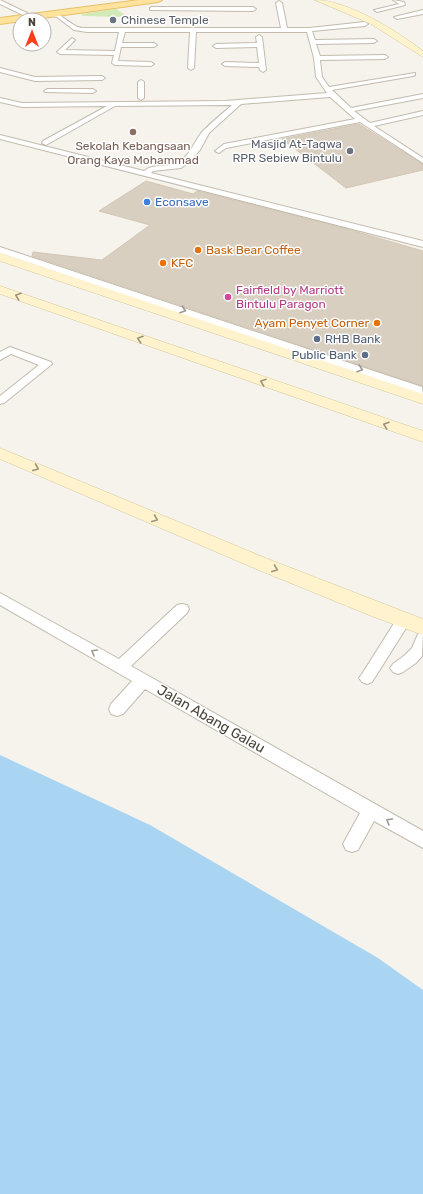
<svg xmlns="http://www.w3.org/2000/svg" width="423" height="1194" viewBox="0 0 423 1194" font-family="Rubik,sans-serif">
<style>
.green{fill:#d2eab5}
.water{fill:#a9d4f2}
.building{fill:#d8cfc1;stroke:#d3c7b4}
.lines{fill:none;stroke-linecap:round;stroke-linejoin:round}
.street-casing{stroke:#c2bbae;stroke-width:2}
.secondary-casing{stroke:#d6c79b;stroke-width:1}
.primary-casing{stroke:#e6c16a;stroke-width:2}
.street{fill:#fff;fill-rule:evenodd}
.secondary{fill:#fff3cd;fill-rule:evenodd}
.primary{fill:#ffe39c;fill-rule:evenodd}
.oneway{stroke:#9c937c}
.oneway2{stroke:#9c9892}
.worship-dot{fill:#6b7280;stroke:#fff;stroke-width:1.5}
.education-dot{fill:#8d6e63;stroke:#fff;stroke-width:1.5}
.shop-dot{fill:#3f7fe0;stroke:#fff;stroke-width:1.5}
.food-dot{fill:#e8710a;stroke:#fff;stroke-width:1.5}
.hotel-dot{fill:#d1479c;stroke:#fff;stroke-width:1.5}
.service-dot{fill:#5c6f8a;stroke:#fff;stroke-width:1.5}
.labels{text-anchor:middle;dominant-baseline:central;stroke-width:3;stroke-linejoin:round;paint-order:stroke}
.far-worship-label{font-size:12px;fill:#5b616d;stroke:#fff;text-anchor:start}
.far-education-label{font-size:12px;fill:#785e54;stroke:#fff}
.far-shop-label{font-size:12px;fill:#366cbe;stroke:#fff;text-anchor:start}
.far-food-label{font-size:12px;fill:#c56008;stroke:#fff;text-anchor:start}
.far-hotel-label{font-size:12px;fill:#b23c85;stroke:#fff;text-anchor:start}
.far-service-label{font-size:12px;fill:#4e5e75;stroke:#fff;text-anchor:start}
.street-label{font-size:14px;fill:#4b4439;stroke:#fff}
</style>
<rect width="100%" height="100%" fill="#f6f3ec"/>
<!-- green -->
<path class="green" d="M116,9l8,5 -4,3 -37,-1 -2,-2z"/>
<!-- water -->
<path class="water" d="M0,755l150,70 228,133 45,32v204h-423z"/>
<!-- building -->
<path class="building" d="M359,124l64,40v6l-77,18 -64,-49z
M146,181l47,13 4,-3 150,38 76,22v135l-391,-130 1,-4 69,8 48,-35 -51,-14z"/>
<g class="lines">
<!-- street casing -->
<g class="street-casing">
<path id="street" d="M0,0l27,13 1,1 -5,1 -23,-11z
M393,0l11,2 1,3 -28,7 -3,-2 25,-6z
M279,1l3,2 5,25h22l56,-6 3,2 -3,2 -53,5 3,9 59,-1 3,2 -3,2 -58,1 4,12 65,-1 3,2 -3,2 -65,1 2,17 7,10 86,-14v2l-2,1 -81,14 19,18 72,-14v4l-69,13 16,12 53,-12v4l-49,11 49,32v5l-63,-41 -134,26 -7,5 -4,-2 9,-7 131,-25 -25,-22 -89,7 -32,29 -9,17 -11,12 -8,6 -28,3 -2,2 272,68v6l-423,-108v-4l144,36c10,-8 22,-3 33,-8 14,-7 17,-23 27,-33 9,-9 19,-17 28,-25l-117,1 -69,39 -4,-2 1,-2 64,-35 -85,1 -22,-5v-4l22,5 204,-2 101,-8 -11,-16 -2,-19 -7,-26h-111l-2,36 -3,2 -3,-2 2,-36h-65l-3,11h32l3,2 -3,2h-33l-3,14 33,1 3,2 -3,2 -36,-1 -3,-2 2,-8 -54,-1 -3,-2 15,-14 3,2 -10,10 50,1 4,-19h-32l-13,-2 -17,-13 -15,-3c12,-7 23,6 32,11 4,3 9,3 13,3h194l-5,-25z
M152,7h101l3,2 -3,2 -103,-1v-2z
M423,10v4l-26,5 -3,-2z
M259,35l3,2 4,33 -3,2 -3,-2 -1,-3 -34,-1 -3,-2 3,-2 34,1 -2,-16 -41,1 -3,-2 3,-2 41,-1 -1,-6z
M0,68l35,9 67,-1 3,2 -3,2 -67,1 -35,-9z
M141,80l3,2v16l-3,2 -3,-2v-16z
M47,89h46l3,2 -3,2 -48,-1 -1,-1z
M0,247l422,140 1,8 -423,-142z
M10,347l41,15 1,2 -48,39 -4,1v-8l39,-31 -28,-11 -11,6v-8z
M0,593l119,66 58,-54 5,-1 5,1 2,4 -2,4 -56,53 292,165v17l-49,-27 -16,29 -6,2 -6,-2 -3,-6 17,-31 -215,-124 -22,25 -6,2 -6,-2 -2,-5 2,-5 21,-23 -132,-76z
M403,615l5,2 2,4 -2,4 -36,57 -5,2 -5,-2 -3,-4 3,-4 36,-57z
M423,632l-1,24 -6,7 -13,9 -5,2 -5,-2 -3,-4 3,-4 12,-9 7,-7 6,-14z"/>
</g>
<!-- secondary casing -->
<g class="secondary-casing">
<path id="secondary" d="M315,0c33,0 82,31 108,51v6l-52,-33z
M0,253l423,141v10l-423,-143z
M0,286l423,145v11l-423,-148z
M0,448l268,111 155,60v16l-49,-18 -118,-48 -256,-110z"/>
</g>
<!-- primary casing -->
<g class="primary-casing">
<path id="primary" d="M139,0h23l-4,2 -158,22v-6z"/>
</g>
<!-- street -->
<use href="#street" class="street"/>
<!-- secondary -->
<use href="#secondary" class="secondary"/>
<!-- primary -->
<use href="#primary" class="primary"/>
</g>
<!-- one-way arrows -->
<defs><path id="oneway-chevron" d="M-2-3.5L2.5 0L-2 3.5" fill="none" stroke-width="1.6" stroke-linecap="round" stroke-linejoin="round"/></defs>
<g class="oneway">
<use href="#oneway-chevron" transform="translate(18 296) rotate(-161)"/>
<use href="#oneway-chevron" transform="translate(140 339) rotate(-161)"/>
<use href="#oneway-chevron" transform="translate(263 382) rotate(-161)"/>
<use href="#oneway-chevron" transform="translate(386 425) rotate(-161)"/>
<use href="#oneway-chevron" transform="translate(36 468) rotate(23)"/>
<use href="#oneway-chevron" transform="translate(155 519) rotate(23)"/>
<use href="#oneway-chevron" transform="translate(275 569) rotate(22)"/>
</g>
<g class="oneway2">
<use href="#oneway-chevron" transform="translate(183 310) rotate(18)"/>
<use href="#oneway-chevron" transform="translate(360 369) rotate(18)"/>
<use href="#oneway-chevron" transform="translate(94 652) rotate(-150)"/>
<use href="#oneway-chevron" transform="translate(389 821) rotate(-150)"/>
</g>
<!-- markers -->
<g class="worship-dot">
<circle cx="113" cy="20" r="4"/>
<circle cx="350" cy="151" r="4"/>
</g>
<circle class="education-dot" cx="133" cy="132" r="4"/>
<circle class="shop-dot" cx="147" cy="202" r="4"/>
<g class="food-dot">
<circle cx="198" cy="250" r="4"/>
<circle cx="163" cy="263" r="4"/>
<circle cx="377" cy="323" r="4"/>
</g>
<circle class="hotel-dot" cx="228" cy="297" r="4"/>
<g class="service-dot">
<circle cx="317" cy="339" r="4"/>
<circle cx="365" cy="355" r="4"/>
</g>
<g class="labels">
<!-- far-worship labels -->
<g class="far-worship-label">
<text x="121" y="20">Chinese Temple</text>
<text x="342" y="144" text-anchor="end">Masjid At-Taqwa<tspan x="342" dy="14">RPR Sebiew Bintulu</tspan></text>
</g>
<!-- far-education labels -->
<g class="far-education-label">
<text x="133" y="146">Sekolah Kebangsaan<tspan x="133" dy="14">Orang Kaya Mohammad</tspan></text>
</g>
<!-- far-shop labels -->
<g class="far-shop-label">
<text x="155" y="202">Econsave</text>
</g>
<!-- far-food labels -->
<g class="far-food-label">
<text x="206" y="250">Bask Bear Coffee</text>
<text x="171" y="263">KFC</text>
<text x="369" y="323" text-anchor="end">Ayam Penyet Corner</text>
</g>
<!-- far-hotel labels -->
<g class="far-hotel-label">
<text x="236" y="290">Fairfield by Marriott<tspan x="236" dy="14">Bintulu Paragon</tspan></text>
</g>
<!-- far-service labels -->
<g class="far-service-label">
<text x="325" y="339">RHB Bank</text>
<text x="357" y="355" text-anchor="end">Public Bank</text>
</g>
<!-- street labels -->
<g class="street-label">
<text transform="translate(211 719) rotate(30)">Jalan Abang Galau</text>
</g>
</g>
<!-- north arrow -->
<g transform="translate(32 32)"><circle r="19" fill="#ffffff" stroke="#b7b4b0"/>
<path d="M0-3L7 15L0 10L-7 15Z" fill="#fc3f1d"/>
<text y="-6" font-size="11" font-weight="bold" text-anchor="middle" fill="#4b4439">N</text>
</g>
</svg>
